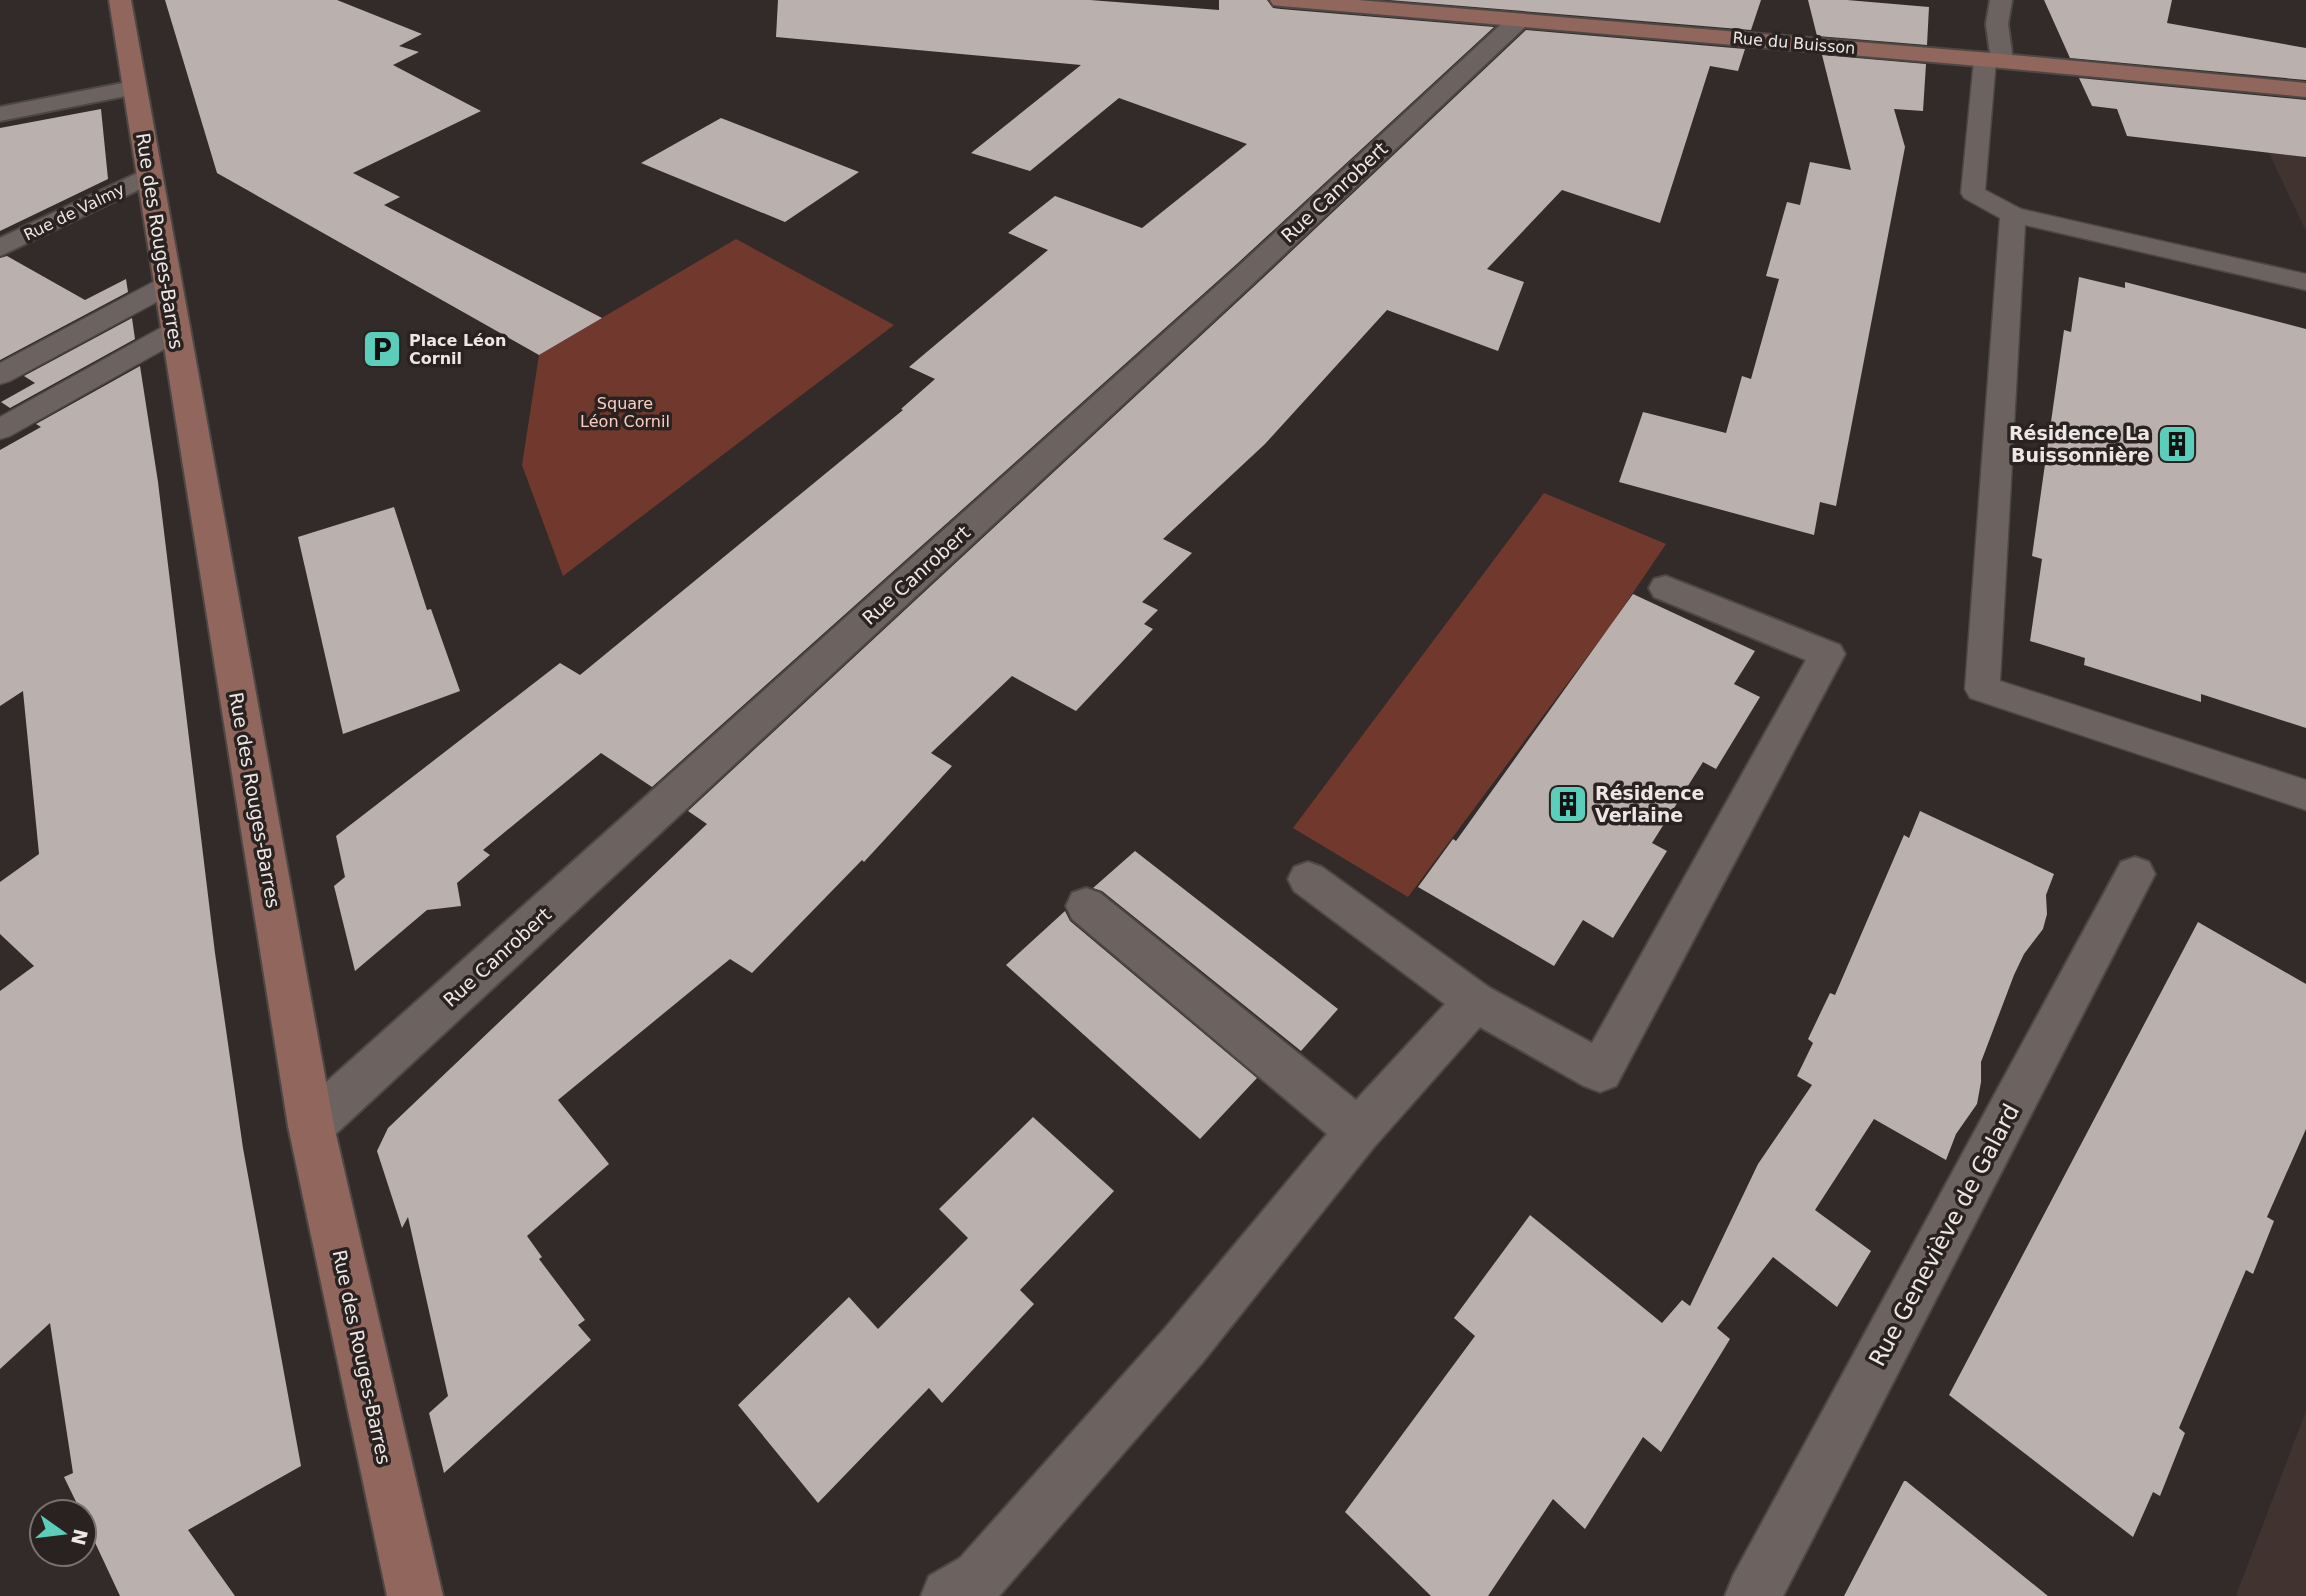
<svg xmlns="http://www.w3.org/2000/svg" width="2306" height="1596" viewBox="0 0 2306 1596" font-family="'DejaVu Sans',sans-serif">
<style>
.built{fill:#413430}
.green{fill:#71392d}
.building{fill:#bab0ae}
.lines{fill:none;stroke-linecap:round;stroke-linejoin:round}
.lane-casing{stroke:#4d4745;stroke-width:3}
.street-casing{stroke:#4d4745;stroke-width:4}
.secondary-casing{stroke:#4d4745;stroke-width:4}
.lane{fill:#6c6361;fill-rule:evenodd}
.street{fill:#6c6361;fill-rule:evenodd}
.secondary{fill:#91665c;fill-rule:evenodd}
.labels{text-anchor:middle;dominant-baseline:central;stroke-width:7;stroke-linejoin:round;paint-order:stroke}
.far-street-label{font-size:16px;fill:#ece7e6;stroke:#292220}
.far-poi-label{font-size:16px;font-weight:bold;fill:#ece7e6;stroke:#292220;text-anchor:start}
.far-park-label{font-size:16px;fill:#fbcdc2;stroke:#292220}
.street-label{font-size:19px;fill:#ece7e6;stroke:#292220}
.poi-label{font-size:19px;font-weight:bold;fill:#ece7e6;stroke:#292220;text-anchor:end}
.near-street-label{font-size:23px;fill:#ece7e6;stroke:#292220}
</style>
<rect width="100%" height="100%" fill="#332b29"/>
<!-- built -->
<path class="built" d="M2306,105v126l-48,-101z
M2306,1411v185h-70z"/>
<!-- green -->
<path class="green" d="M736,239l158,86 -331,251 -41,-111 17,-110z
M1544,493l122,51 -55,81 -203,272 -115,-69z"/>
<!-- building -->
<path class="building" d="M165,0h172l85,34 -23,12 20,6 -26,13 88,46 -128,62 47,24 -16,8 218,113 -63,37 -322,-182z
M778,0h312l129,10v-10h48l6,8 8,1 213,18 -255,235 -587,525 -51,-34 -118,97 7,5 -33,28 4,23 -34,4 -72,61 -21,-85 11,-9 -9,-41 224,-173 20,12 323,-265 -2,-1 34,-30 -26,-12 139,-117 -40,-17 47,-37 87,32 105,-84 -128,-46 -89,73 -59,-18 110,-88 -305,-28z
M1389,0h372l-10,30z
M1808,0h39l82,7 -2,38 -110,-9z
M2044,0h128l-5,23 139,25v32l-236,-22z
M1526,30l219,19 -7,22 -28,-5 -50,157 -98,-33 -75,79 37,13 -26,69 -111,-41 -122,134 -102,95 29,14 -50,49 16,8 -14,14 9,5 -77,82 -64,-35 -81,77 21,13 -88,96 -2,-2 -110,113 -22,-14 -172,141 51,64 -82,72 15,21 -3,2 46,61 -7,5 13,15 -147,133 -15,-60 19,-17 -40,-179 -6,11 -25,-77 11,-23 319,-304 -19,-13 575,-533z
M1822,55l104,9 -3,47 -29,-2 11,38 -69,359 -16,-4 -6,33 -195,-53 24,-70 83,21 16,-57 9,3 28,-100 -13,-3 21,-74 13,3 10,-43 41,8z
M2079,78l227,22v57l-179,-21 -10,-27 -25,-3z
M101,109l7,70 -108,52v-103z
M721,118l138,54 -74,50 -144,-59z
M7,256l78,44 41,-21 2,13 -128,68v-102z
M2079,277l46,11v-6l181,47v399l-105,-34v8l-117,-37 1,-7 -55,-17 12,-82 -10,-3 32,-226 7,2z
M132,318l3,21 -125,69 -9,-6 34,-19 -11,-7z
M140,366l18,116 57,471 28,195 58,318 -113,64 47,66h-115l-36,-77v-7h-3l-17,-35 9,-4 -23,-150 -50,46v-378l34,-25 -34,-32v-52l39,-28 -16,-163 -23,15v-256l41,-23 -5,-3z
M394,507l33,103 4,-1 29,82 -117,43 -45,-197z
M1633,594l122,57 -21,33 26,13 -44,72 -13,-7 -51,81 15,8 -54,87 -30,-18 -29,46 -136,-79 35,-48 3,2z
M1920,811l134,63 -8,21 1,19 -4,15 -19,25 -10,21 -33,87v20l-4,22 -21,30 -10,26 -72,-41 -59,91 56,41 -34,56 -64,-50 -56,71 13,11 -69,113 -18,-15 -58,92 -32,-30 -65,97h-57l-86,-84 130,-176 -21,-18 76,-103 132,108 20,-23 8,6 68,-142 54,-79 -15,-9 16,-33 -5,-4 22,-46 5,2 69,-160 5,3z
M1135,851l203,158 -37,42 -199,-160 -9,-3z
M1065,911l5,10 187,157 -57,61 -194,-174z
M2198,922l108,62v145l-39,88 7,4 -21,53 -7,-4 -67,158 6,5 -25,63 -7,-4 -20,45 -184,-142z
M1033,1117l81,74 -94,99 14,14 -92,99 -13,-15 -111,115 -80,-98 111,-108 29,32 90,-91 -29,-29z
M1904,1481h2l142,115h-204z"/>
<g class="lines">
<!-- lane casing -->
<g class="lane-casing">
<path id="lane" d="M1985,53l8,2 3,5 -11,130 36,19 285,65v16l-281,-65 -25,456 306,99v30l-336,-112 -5,-9 35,-471 -36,-20 -3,-5 13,-133 3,-5z
M166,278l9,2 4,6 -4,6 -165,89 -10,3v-21l157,-83z
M174,324l10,2 4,6 -4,6 -174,98 -10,3v-22l164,-91z"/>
</g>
<!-- street casing -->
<g class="street-casing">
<path id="street" d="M1990,0h22l-4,24 5,37 -3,5h-16l-3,-5 -5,-37z
M1518,14l8,2 3,5 -3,5 -265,250 -934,866 -16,6 -16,-6 -7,-16 7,-16 946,-846 269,-248z
M133,81l8,2 4,5 -4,5 -141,28v-14z
M148,168l9,3 4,5 -4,5 -157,75v-18z
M1666,576l174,69 5,9 -229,432 -16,6 -16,-6 -104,-59 -106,120 -172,216 -203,233h-78l8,-20 31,-18 206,-231 161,-193 -255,-215 -6,-13 6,-13 14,-5 14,5 256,207 89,-96 -151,-113 -6,-12 6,-12 14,-5 14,5 168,121 102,55 214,-383 -152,-63 -5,-9 5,-9z
M2135,857l14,5 6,12 -372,722h-58l8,-20 388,-714z"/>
</g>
<!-- secondary casing -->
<g class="secondary-casing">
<path id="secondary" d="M109,0h22l203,1126 109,470h-56l-99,-470z
M1270,0h88l644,54 304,29v14l-304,-29 -721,-62 -8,-1z"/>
</g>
<!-- lane -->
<use href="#lane" class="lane"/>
<!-- street -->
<use href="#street" class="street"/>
<!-- secondary -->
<use href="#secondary" class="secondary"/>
</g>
<!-- icons -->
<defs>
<g id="parking-square" transform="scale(2.0125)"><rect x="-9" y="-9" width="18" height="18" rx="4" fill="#5bcebb" stroke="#292220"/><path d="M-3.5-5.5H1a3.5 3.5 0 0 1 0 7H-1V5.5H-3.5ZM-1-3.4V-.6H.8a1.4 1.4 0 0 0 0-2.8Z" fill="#111"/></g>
<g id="building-square" transform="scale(2.0125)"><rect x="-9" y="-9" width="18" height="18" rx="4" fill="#5bcebb" stroke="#292220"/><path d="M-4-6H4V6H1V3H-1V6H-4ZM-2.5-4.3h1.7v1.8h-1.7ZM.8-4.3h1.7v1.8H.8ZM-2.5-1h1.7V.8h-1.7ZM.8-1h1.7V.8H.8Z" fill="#111"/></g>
</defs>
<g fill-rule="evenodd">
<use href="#parking-square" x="382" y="349"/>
<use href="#building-square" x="2177" y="444"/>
<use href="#building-square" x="1568" y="804"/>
</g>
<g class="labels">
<!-- far-street labels -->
<g class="far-street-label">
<text transform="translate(1794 43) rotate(5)">Rue du Buisson</text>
<text transform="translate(74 212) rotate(-26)">Rue de Valmy</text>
</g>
<!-- far-poi labels -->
<g class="far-poi-label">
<text x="409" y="340">Place Léon<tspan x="409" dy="18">Cornil</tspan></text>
</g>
<!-- far-park labels -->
<g class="far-park-label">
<text x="625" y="403">Square<tspan x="625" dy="18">Léon Cornil</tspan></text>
</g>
<!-- street labels -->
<g class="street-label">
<text transform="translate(1334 192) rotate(-43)">Rue Canrobert</text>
<text transform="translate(160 241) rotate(81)">Rue des Rouges-Barres</text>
<text transform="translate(916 575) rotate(-42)">Rue Canrobert</text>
<text transform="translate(255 800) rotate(80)">Rue des Rouges-Barres</text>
<text transform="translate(497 957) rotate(-42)">Rue Canrobert</text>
<text transform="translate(362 1357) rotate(78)">Rue des Rouges-Barres</text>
</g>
<!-- poi labels -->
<g class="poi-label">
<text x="2150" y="433">Résidence La<tspan x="2150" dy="22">Buissonnière</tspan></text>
<text x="1595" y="793" text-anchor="start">Résidence<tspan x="1595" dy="22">Verlaine</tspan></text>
</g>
<!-- near-street labels -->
<g class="near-street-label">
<text transform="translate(1944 1235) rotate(-62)">Rue Geneviève de Galard</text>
</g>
</g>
<!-- north arrow -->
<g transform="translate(63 1533) rotate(104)"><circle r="33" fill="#292220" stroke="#77716f" stroke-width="2"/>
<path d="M0-5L12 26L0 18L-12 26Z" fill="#5bcebb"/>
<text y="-10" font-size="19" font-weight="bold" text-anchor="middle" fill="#ece7e6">N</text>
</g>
</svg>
